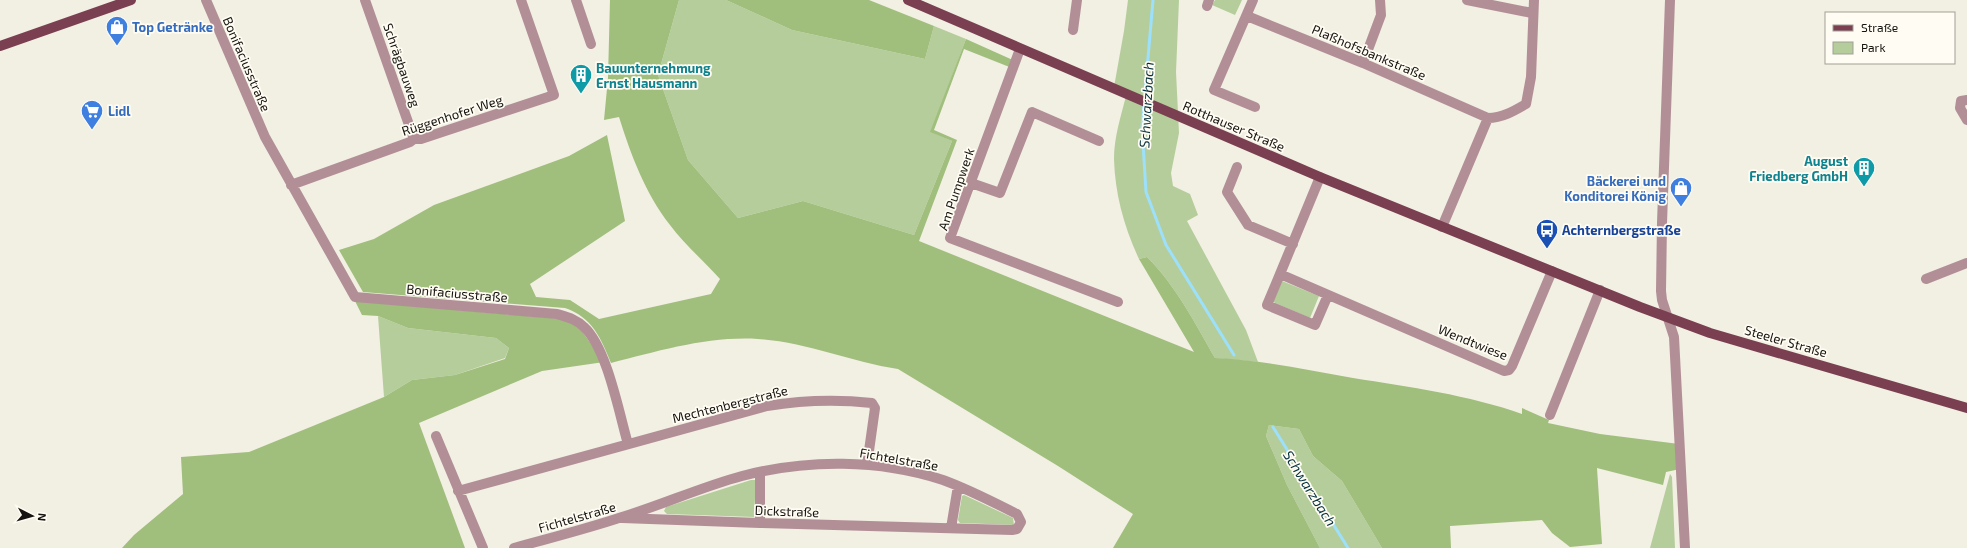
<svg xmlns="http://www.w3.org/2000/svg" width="1967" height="548" viewBox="0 0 1967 548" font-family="'Exo 2',sans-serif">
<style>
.green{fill:#b5cd9b}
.forest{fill:#a0be7c}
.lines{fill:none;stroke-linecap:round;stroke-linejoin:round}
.stream{stroke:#9de0fc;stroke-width:3}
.minor{stroke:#b28f97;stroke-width:10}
.major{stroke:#7a4051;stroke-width:10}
.labels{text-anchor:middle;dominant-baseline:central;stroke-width:3.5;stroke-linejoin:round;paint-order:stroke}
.shop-label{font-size:13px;font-weight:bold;fill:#366cbe;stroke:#fffcf3;text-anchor:start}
.street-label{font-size:13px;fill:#14130f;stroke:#fffcf3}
.culture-label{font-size:13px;font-weight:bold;fill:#0d838f;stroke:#fffcf3;text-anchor:start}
.transit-label{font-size:13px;font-weight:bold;fill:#164399;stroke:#fffcf3;text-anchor:start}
.water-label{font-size:14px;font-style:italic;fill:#05303e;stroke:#fffcf3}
</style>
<rect width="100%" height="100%" fill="#f2efe3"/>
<!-- green -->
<path class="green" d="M679,0h47l66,30 133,29 9,-33 32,13 -35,93 21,9 -38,94 -111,-34 -65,17 -50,-58 -30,-85z
M1128,0h51l-3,72 3,61 -8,40 2,13 17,8 8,21 -11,6 59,109 12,32 -43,-4c-20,-35 -39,-72 -68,-101l-8,2c-15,-32 -24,-65 -25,-100 0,-22 7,-43 12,-63l-12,-9 10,-56z
M1215,0h27l-7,15 -23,-10z
M1282,281l37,15 -9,22 -37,-16z
M378,316l30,12 88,10 13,10 -4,10 -50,17 -43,5 -28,17z
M1269,425l30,4 14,27 29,25 40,67h-62l-33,-63 -21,-49z
M1670,474l2,3 3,71h-25z
M751,480h5l-2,37 -87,-3 -3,-3 2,-4z
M964,495l49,23 1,7 -54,-2 -2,-3 4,-24z"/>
<!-- forest -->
<path class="forest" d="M610,0h69l-21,75 30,85 50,58 65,-17 111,34 38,-94 -22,-9 36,-93 49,22 -3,7 -48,-19 -30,81 23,10 -38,101 275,111 -55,-93 8,-2c29,29 48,66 68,101 46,2 92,12 138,20 56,9 116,17 169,36v-6l27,12 -1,3 52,11 79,10 1,25 -14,3 -3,13 -66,-17 5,76 -32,3 -18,-14 -10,-13 -92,6 1,22h-69l-40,-67 -29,-25 -14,-27 -30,-4 -3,11 21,49 33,63h-207l20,-34 -75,-48 -160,-97c-47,-7 -92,-27 -140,-30 -50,-3 -99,12 -147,24 -10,-25 -19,-46 -46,-55l-202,-16 -24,-42 35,-11 60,-34 135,-49 38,-21 18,86 -95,63 6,13 34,3 29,19 112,-25 9,-15c-16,-18 -36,-35 -50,-54 -25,-32 -39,-70 -51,-108l-15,3 4,-42z
M726,0h143l65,26 -9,33 -133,-29z
M355,301l219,19 30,42 -62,9 -123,52 46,125h-343l12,-13 49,-41 -2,-37 68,-5 135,-55 28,-17 43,-5 50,-16 4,-11 -13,-10 -88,-10 -30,-12 -16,-1z"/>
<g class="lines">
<!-- stream -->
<path class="stream" d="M1153,0l-11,127 4,65 20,53 68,110
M1273,427l75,121"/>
<!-- minor -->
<path class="minor" d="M206,0l59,137 90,160 202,17c10,3 19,5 27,13 23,21 35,86 44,117
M365,0l49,139
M576,0l15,44
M1253,0l-39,90 41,17
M1467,0l65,13
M1670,0l-8,223 -1,68 1,9 12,37 11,211
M1207,6l2,-6
M1247,16l116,47 125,55c14,0 26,-7 38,-14l5,-27 3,-77
M1073,30l4,-30
M1020,49l-70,189 168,64
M1363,63l18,-48 -1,-15
M1967,100l-6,1 -1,7 7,12
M1237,167l-10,25 21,33 45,19
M1320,177l-40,97 224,97 5,-1 3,-4 40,-95
M971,183l29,10 32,-81 67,29
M291,185l119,-43 4,-3h7l133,-44 -33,-95
M1442,227l46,-109
M1280,274l-13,31 48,20 13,-30
M1926,279l41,-16
M1550,415l50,-125
M436,436l47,112
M458,491l309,-85c36,-6 69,-7 105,-3l3,5 -8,57
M760,523v-51
M951,528l7,-42
M514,548c36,-10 72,-19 108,-31 40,-12 79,-30 120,-41 65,-17 137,-17 201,4 25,9 50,22 74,34l4,8 -4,7 -5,1 -252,-7 -138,-5"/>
<!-- major -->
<path class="major" d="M908,0l412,177 320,130 70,26 257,75
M0,46l131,-46"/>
</g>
<!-- icons -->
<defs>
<g id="shop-pin" transform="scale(1.15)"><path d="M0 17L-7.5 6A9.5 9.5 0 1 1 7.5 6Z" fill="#3f7fe0" stroke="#fffcf3"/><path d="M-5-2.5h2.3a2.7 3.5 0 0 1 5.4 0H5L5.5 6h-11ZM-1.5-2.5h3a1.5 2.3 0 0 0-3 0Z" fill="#fff"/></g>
<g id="building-pin" transform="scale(1.15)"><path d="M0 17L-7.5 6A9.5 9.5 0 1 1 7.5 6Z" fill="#0f9aa8" stroke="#fffcf3"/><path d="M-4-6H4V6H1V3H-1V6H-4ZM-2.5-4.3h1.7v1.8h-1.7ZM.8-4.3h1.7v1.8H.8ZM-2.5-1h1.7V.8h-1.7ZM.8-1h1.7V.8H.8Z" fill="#fff"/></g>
<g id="supermarket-pin" transform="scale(1.15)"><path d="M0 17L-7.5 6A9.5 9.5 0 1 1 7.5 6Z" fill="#3f7fe0" stroke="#fffcf3"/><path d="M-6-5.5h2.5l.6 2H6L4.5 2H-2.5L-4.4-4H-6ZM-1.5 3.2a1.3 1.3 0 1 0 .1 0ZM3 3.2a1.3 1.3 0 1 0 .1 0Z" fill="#fff"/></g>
<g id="bus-pin" transform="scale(1.15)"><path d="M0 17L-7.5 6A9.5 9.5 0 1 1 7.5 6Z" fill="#1a4fb4" stroke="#fffcf3"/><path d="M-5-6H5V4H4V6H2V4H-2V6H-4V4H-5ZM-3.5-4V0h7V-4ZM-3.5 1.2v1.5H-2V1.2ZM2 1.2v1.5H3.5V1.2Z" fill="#fff"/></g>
</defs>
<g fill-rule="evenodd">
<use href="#shop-pin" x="117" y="27"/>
<use href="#building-pin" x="581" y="75"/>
<use href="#supermarket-pin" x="92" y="111"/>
<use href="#building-pin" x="1864" y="168"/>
<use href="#shop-pin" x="1681" y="188"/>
<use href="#bus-pin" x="1547" y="230"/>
</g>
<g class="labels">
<!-- shop labels -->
<g class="shop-label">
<text x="132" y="27">Top Getränke</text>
<text x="108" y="111">Lidl</text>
<text x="1666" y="181" text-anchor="end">Bäckerei und<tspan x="1666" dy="15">Konditorei König</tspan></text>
</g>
<!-- street labels -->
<g class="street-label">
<text transform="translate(1369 52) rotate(23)">Plaßhofsbankstraße</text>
<text transform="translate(247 64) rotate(67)">Bonifaciusstraße</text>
<text transform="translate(402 65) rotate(71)">Schrägbauweg</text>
<text transform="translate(452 115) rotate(-18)">Rüggenhofer Weg</text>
<text transform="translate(1234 126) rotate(23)">Rotthauser Straße</text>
<text transform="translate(956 189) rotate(-71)">Am Pumpwerk</text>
<text transform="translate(457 293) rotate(5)">Bonifaciusstraße</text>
<text transform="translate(1786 341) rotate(16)">Steeler Straße</text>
<text transform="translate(1473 342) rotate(22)">Wendtwiese</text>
<text transform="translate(730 404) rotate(-14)">Mechtenbergstraße</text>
<text transform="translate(899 459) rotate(10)">Fichtelstraße</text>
<text transform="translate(787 511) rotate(2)">Dickstraße</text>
<text transform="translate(577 517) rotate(-16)">Fichtelstraße</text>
</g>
<!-- culture labels -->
<g class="culture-label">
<text x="596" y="68">Bauunternehmung<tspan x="596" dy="15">Ernst Hausmann</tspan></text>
<text x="1848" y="161" text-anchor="end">August<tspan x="1848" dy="15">Friedberg GmbH</tspan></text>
</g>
<!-- transit labels -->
<g class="transit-label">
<text x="1562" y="230">Achternbergstraße</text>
</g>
<!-- water labels -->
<g class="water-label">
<text transform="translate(1146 105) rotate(-87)">Schwarzbach</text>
<text transform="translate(1310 488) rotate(58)">Schwarzbach</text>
</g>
</g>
<!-- legend -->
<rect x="1825" y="12" width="130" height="52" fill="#fffcf3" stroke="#a19f98"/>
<rect x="1833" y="25" width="20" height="6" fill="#7a4051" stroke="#a19f98"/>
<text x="1861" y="32" font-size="12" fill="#14130f">Straße</text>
<rect x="1833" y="42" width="20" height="12" fill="#b5cd9b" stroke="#a19f98"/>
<text x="1861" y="52" font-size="12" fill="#14130f">Park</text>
<!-- north arrow -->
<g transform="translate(32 516) rotate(96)" stroke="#fffcf3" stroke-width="3" paint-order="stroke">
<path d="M0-3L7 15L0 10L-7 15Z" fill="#14130f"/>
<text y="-6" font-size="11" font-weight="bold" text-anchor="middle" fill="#14130f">N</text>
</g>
</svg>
